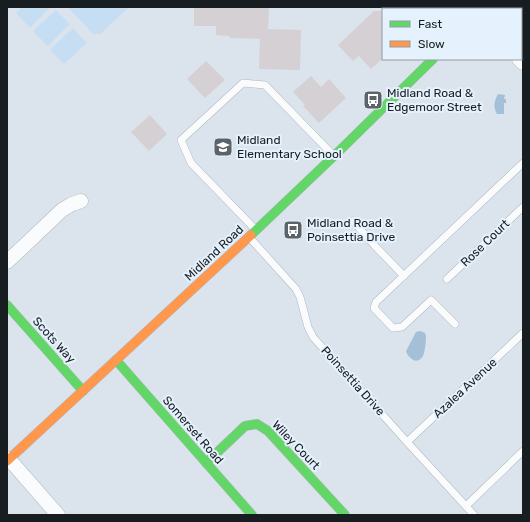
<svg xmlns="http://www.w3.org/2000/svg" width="530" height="522" viewBox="0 0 530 522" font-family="Rubik,sans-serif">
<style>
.green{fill:#c6def3}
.water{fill:#a4c0d8}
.building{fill:#d5d0d3}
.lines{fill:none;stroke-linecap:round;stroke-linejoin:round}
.lane-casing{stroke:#b1b8be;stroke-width:8}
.street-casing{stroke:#b1b8be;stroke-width:15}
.fast-casing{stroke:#b1b8be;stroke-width:10}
.slow-casing{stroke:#b1b8be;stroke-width:10}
.jam-casing{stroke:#b1b8be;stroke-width:10}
.lane{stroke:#fafbfc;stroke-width:7}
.street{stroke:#fafbfc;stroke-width:14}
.fast{stroke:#63d668;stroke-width:9}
.slow{stroke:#ff974d;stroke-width:9}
.jam{stroke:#b3261e;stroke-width:9}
.labels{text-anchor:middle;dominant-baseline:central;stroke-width:4;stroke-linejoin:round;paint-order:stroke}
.poi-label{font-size:12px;fill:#171d21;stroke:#e5f1fc;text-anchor:start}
.street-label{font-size:12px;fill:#171d21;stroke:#e5f1fc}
</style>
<rect width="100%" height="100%" fill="#dbe4ec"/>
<!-- green -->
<path class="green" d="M22,7h29l-21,21 -14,-15z
M68,7h61l-29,27h-7z
M56,10l14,14 -22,22 -15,-15z
M73,28l14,15 -23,21 -14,-14z"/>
<!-- water -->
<path class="water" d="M498,94l7,1 -1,4h2v4h-2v11h-7c-4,-7 -3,-13 1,-20z
M420,331l5,2 1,3c0,6 -1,15 -3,20 -6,10 -15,2 -17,-5l10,-19z"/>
<!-- building -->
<path class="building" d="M194,7h75l-1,22 33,1 -1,40 -41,-1 1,-30 -30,-1v-2l-14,-1v-9h-22z
M374,11h9v47l-12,11 -12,-13 -6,5 -15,-16z
M206,61l19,19 -20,18 -18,-19z
M311,76l10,11 8,-8 17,19 -27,25 -16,-17 2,-1 -12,-13z
M150,115l17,19 -18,17 -18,-19z"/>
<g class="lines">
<!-- lane casing -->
<g class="lane-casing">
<path id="lane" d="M353,221l22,25 29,30
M255,229l-64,-66 -10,-23 62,-57 22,2 69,71
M249,237l47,52 4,8 8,30 5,10 94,105 67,73
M447,279l76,-72
M455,324l-24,-24 -29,27 -9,1 -19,-20 2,-6 147,-139
M407,442l116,-109
M466,506l57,-55"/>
</g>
<!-- street casing -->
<g class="street-casing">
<path id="street" d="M471,7l2,2
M519,59l4,4
M7,262l55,-52 10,-6 9,-3
M9,459l49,56"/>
</g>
<!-- fast casing -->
<g class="fast-casing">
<path id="fast" d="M251,235l83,-79 99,-97
M7,305l76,86
M116,360l136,155
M206,463l39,-37 12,-2 11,7 77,84"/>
</g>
<!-- slow casing -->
<g class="slow-casing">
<path id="slow" d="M7,461l244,-226"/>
</g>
<!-- jam casing -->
<g class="jam-casing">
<path id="jam" d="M485,9l2,-2"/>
</g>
<!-- lane -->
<use href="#lane" class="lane"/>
<!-- street -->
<use href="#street" class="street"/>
<!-- fast -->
<use href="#fast" class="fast"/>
<!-- slow -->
<use href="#slow" class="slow"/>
<!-- jam -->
<use href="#jam" class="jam"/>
</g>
<!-- icons -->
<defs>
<g id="bus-square" transform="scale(1)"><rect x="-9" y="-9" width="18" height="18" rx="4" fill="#5c6368" stroke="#e5f1fc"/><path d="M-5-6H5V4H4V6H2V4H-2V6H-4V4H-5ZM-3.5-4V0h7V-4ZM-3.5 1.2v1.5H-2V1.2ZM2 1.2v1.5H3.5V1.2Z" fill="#fff"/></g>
<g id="school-square" transform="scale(1)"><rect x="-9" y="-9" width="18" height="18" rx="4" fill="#5c6368" stroke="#e5f1fc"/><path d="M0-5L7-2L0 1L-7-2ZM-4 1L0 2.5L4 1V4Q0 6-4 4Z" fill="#fff"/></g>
</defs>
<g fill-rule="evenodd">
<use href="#bus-square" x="373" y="100"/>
<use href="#school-square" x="223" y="147"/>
<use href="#bus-square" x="293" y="230"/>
</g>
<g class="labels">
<!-- poi labels -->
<g class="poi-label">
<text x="387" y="93">Midland Road &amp;<tspan x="387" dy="14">Edgemoor Street</tspan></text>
<text x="237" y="140">Midland<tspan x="237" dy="14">Elementary School</tspan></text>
<text x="307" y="223">Midland Road &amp;<tspan x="307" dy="14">Poinsettia Drive</tspan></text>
</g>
<!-- street labels -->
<g class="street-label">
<text transform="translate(485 243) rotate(-44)">Rose Court</text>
<text transform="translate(214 253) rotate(-43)">Midland Road</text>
<text transform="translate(54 340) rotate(48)">Scots Way</text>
<text transform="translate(353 381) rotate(48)">Poinsettia Drive</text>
<text transform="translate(465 388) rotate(-43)">Azalea Avenue</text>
<text transform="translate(193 430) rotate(49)">Somerset Road</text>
<text transform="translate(296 445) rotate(46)">Wiley Court</text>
</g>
</g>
<!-- border -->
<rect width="530" height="522" fill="none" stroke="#171d21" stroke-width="16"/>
<!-- legend -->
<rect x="382" y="8" width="140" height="52" fill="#e5f1fc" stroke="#939ca4"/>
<rect x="390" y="21" width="20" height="6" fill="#63d668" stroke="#939ca4"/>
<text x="418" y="28" font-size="12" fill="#171d21">Fast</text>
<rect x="390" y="41" width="20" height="6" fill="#ff974d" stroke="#939ca4"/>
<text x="418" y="48" font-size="12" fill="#171d21">Slow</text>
</svg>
